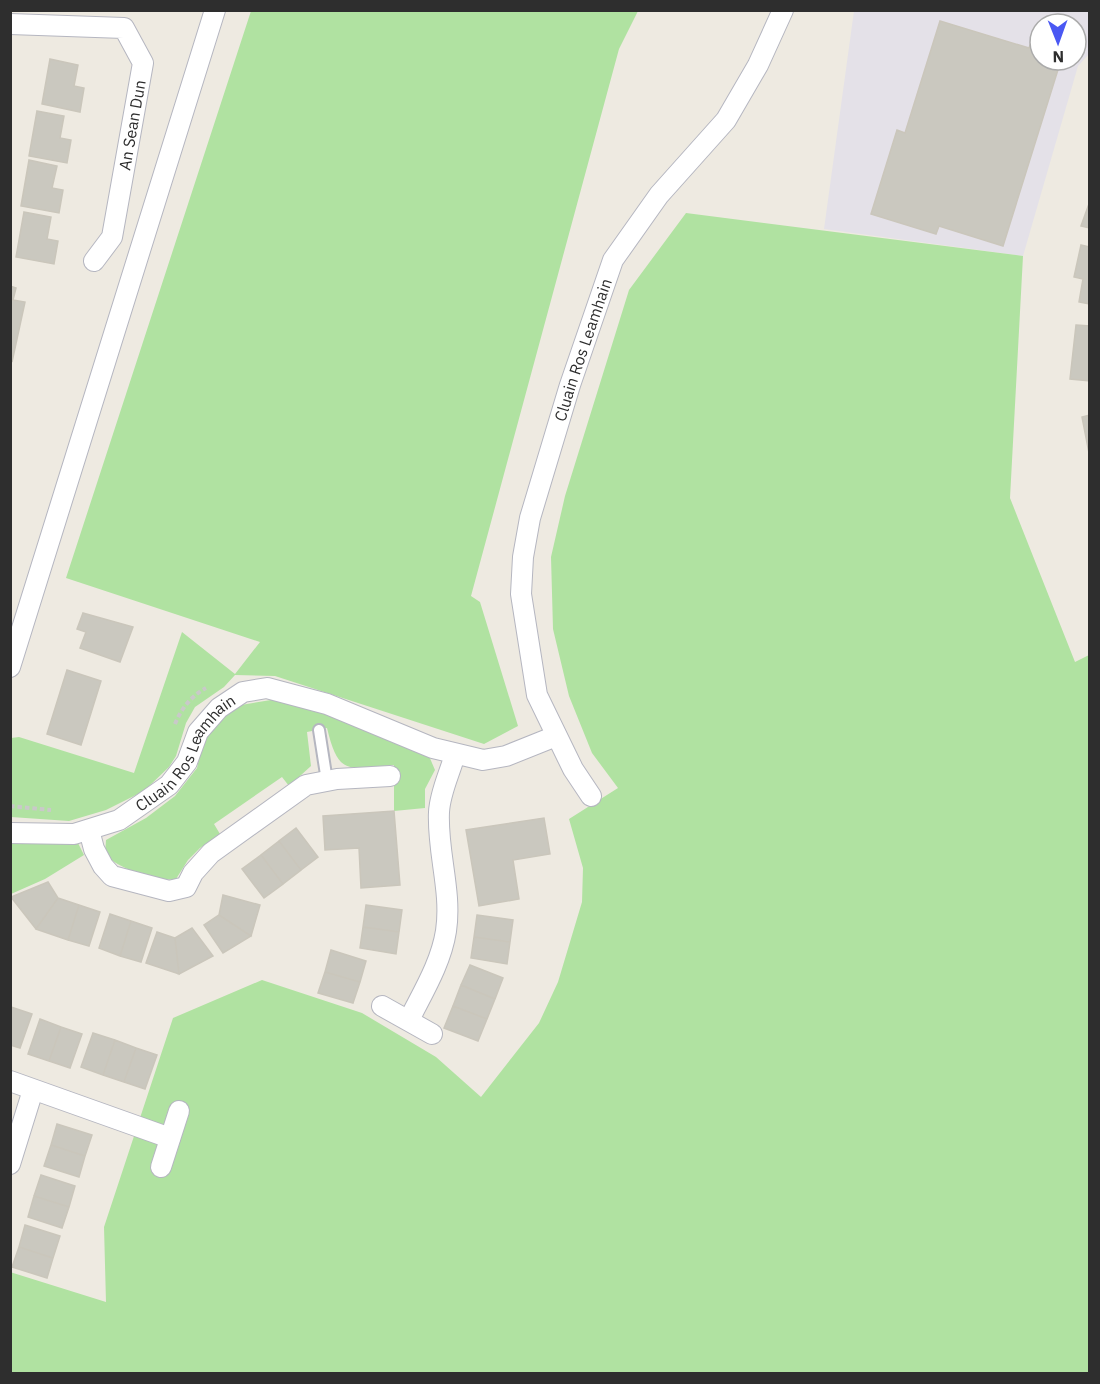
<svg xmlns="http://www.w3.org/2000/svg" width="1100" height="1384" viewBox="0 0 1100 1384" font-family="'IBM Plex Sans',sans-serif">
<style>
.industrial{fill:#e4e1e8;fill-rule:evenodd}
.green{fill:#b0e2a1}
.building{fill:#cac8bf;stroke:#cac6bb;stroke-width:1.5}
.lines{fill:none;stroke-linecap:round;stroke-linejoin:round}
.lane-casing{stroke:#b5b6c0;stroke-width:14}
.street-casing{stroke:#b5b6c0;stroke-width:22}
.path{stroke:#c9c9c9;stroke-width:4;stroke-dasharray:4.5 3;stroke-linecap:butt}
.lane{stroke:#fff;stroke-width:10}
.street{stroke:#fff;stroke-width:20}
.labels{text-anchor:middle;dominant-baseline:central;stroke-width:4.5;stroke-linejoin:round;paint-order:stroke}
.street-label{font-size:16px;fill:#2e2e2e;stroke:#fff}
</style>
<rect width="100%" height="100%" fill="#eeeae1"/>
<!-- industrial -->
<path class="industrial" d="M854,11h235v43l-11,12 -55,190 -199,-27zM1040,24h36v36h-36z"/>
<!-- green -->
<path class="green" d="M251,11h387l-19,38 -148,547 9,6 38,124 -34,18 -209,-68 -40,-1 -11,12 -29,20 -9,16 -10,33 -7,11 -25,24 -38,19 -37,11 -58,-4v-79l8,-1 115,36 48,-141 53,42 25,-32 -194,-64z
M686,213l337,43 -13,242 65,164 14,-7v718h-1078l-1,-101 96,30 -2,-75 69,-209 89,-38 100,33 74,44 45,40 58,-74 19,-41 24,-80 1,-34 -14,-49 49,-31 -26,-35 -23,-57 -16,-67 -2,-72 14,-61 64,-206z
M277,699l41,11 111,46 6,14 -10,19v19l-31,3v-46c-45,3 -55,13 -67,-37l-20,4 4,34 -22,20 -7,-9 -68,47 6,10 -20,14 -12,12 -12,19c-22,3 -55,-10 -71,-24l1,-15 40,-22 29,-22 22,-28 6,-26 16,-23 22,-14z
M14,840l33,4 15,-2 16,1 6,12 -39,24 -34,15 -1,-51z"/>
<!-- building -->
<path class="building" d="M940,21l89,27 5,-14 6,2v24h21l-58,186 -64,-20 -3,8 -65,-20 26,-84 8,3z
M50,59l28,6 -4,21 10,2 -4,24 -38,-8z
M37,111l27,5 -4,22 11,2 -4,23 -38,-7z
M29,160l28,6 -5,22 11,2 -4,23 -38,-7z
M1090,201v27l-9,-2z
M24,212l27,5 -4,22 11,2 -4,23 -38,-7z
M1081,245l9,2v57l-11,-2 4,-23 -9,-2z
M10,286l6,2 -3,12 12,2 -13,60z
M1076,325l14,1v55l-20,-2z
M1090,415v43l-8,-41z
M83,613l50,14 -13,35 -40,-14 6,-16 -9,-3z
M67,670l34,11 -20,64 -34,-11z
M394,811l6,74 -39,3 -2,-40 -34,2 -2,-34z
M544,818l6,36 -37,6 6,39 -40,7 -13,-76z
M296,828l22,29 -17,13 -22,-29z
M279,841l22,29 -18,14 -22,-29z
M261,855l22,29 -19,14 -22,-29z
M48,882l10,16 -22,31 -25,-32z
M223,895l37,10 -9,31 -32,-21z
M58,898l21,7 -11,35 -32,-11z
M79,905l21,7 -11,34 -21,-6z
M366,905l36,5 -3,22 -36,-5z
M110,914l21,7 -11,35 -21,-8z
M219,915l32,21 -28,17 -19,-28z
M477,915l36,5 -3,22 -36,-5z
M131,921l21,7 -11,34 -21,-6z
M363,927l36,5 -3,22 -36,-6z
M192,928l21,28 -34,18 -4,-36z
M157,932l18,6 4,36 -33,-11z
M474,937l36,5 -3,22 -36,-6z
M331,950l35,11 -6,21 -35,-10z
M470,965l33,13 -8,21 -34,-14z
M325,972l35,10 -7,21 -35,-10z
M461,985l34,14 -8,20 -34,-13z
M453,1006l34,13 -9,22 -34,-13z
M11,1007l21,7 -12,34 -10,-3z
M40,1019l21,8 -12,34 -21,-7z
M61,1027l21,7 -12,34 -21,-7z
M93,1033l22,7 -12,35 -22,-8z
M115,1040l21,8 -12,34 -21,-7z
M136,1048l21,7 -12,34 -21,-7z
M57,1124l35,11 -7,21 -34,-11z
M51,1145l34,11 -6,21 -35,-11z
M41,1175l34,11 -6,21 -35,-11z
M34,1196l35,11 -7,21 -34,-11z
M25,1225l35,11 -7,22 -34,-11z
M19,1247l34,11 -6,20 -35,-11z"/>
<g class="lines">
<!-- lane casing -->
<g class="lane-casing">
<path id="lane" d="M319,730l8,51"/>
</g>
<!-- street casing -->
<g class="street-casing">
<g id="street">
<path d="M10,24l114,4 19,35 -31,174 -18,24"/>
<path d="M10,667l205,-657"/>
<path id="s1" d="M591,796l-18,-27 -36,-74 -16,-101 2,-37 7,-39 40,-133 43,-125 46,-65 67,-75 32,-55 25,-55"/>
<path d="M89,830l5,19 9,17 9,10 57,15 17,-4 7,-14 18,-20 95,-68 31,-6 53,-3"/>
<path id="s2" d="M10,833l64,1 45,-14 50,-35 18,-23 11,-30 21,-24 24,-16 24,-4 60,16 106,44 50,12 23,-4 50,-20"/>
<path d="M382,1006l50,28"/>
<path d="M409,1020c14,-28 32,-57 37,-89 6,-40 -9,-79 -7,-119 1,-20 11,-39 16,-58"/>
<path d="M10,1081l160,57"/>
<path d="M10,1164l23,-74"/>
<path d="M161,1167l18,-56"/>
</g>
</g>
<!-- path -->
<path class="path" d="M175,724c6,-15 16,-28 31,-36
M10,806l41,4"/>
<!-- lane -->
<use href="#lane" class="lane"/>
<!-- street -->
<use href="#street" class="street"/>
</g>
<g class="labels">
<!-- street labels -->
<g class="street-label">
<text transform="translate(132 125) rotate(-80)">An Sean Dun</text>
<text stroke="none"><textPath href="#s1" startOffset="470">Cluain Ros Leamhain</textPath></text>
<text stroke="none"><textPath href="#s2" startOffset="208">Cluain Ros Leamhain</textPath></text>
</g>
</g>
<!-- border -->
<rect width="1100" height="1384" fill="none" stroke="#2e2e2e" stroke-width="24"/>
<!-- north arrow -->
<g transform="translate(1058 42) rotate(179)"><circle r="28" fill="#ffffff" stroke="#ababab" stroke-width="1.5"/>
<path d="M0-4.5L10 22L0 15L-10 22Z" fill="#4a58f3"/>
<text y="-9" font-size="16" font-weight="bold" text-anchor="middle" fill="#2e2e2e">N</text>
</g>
</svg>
